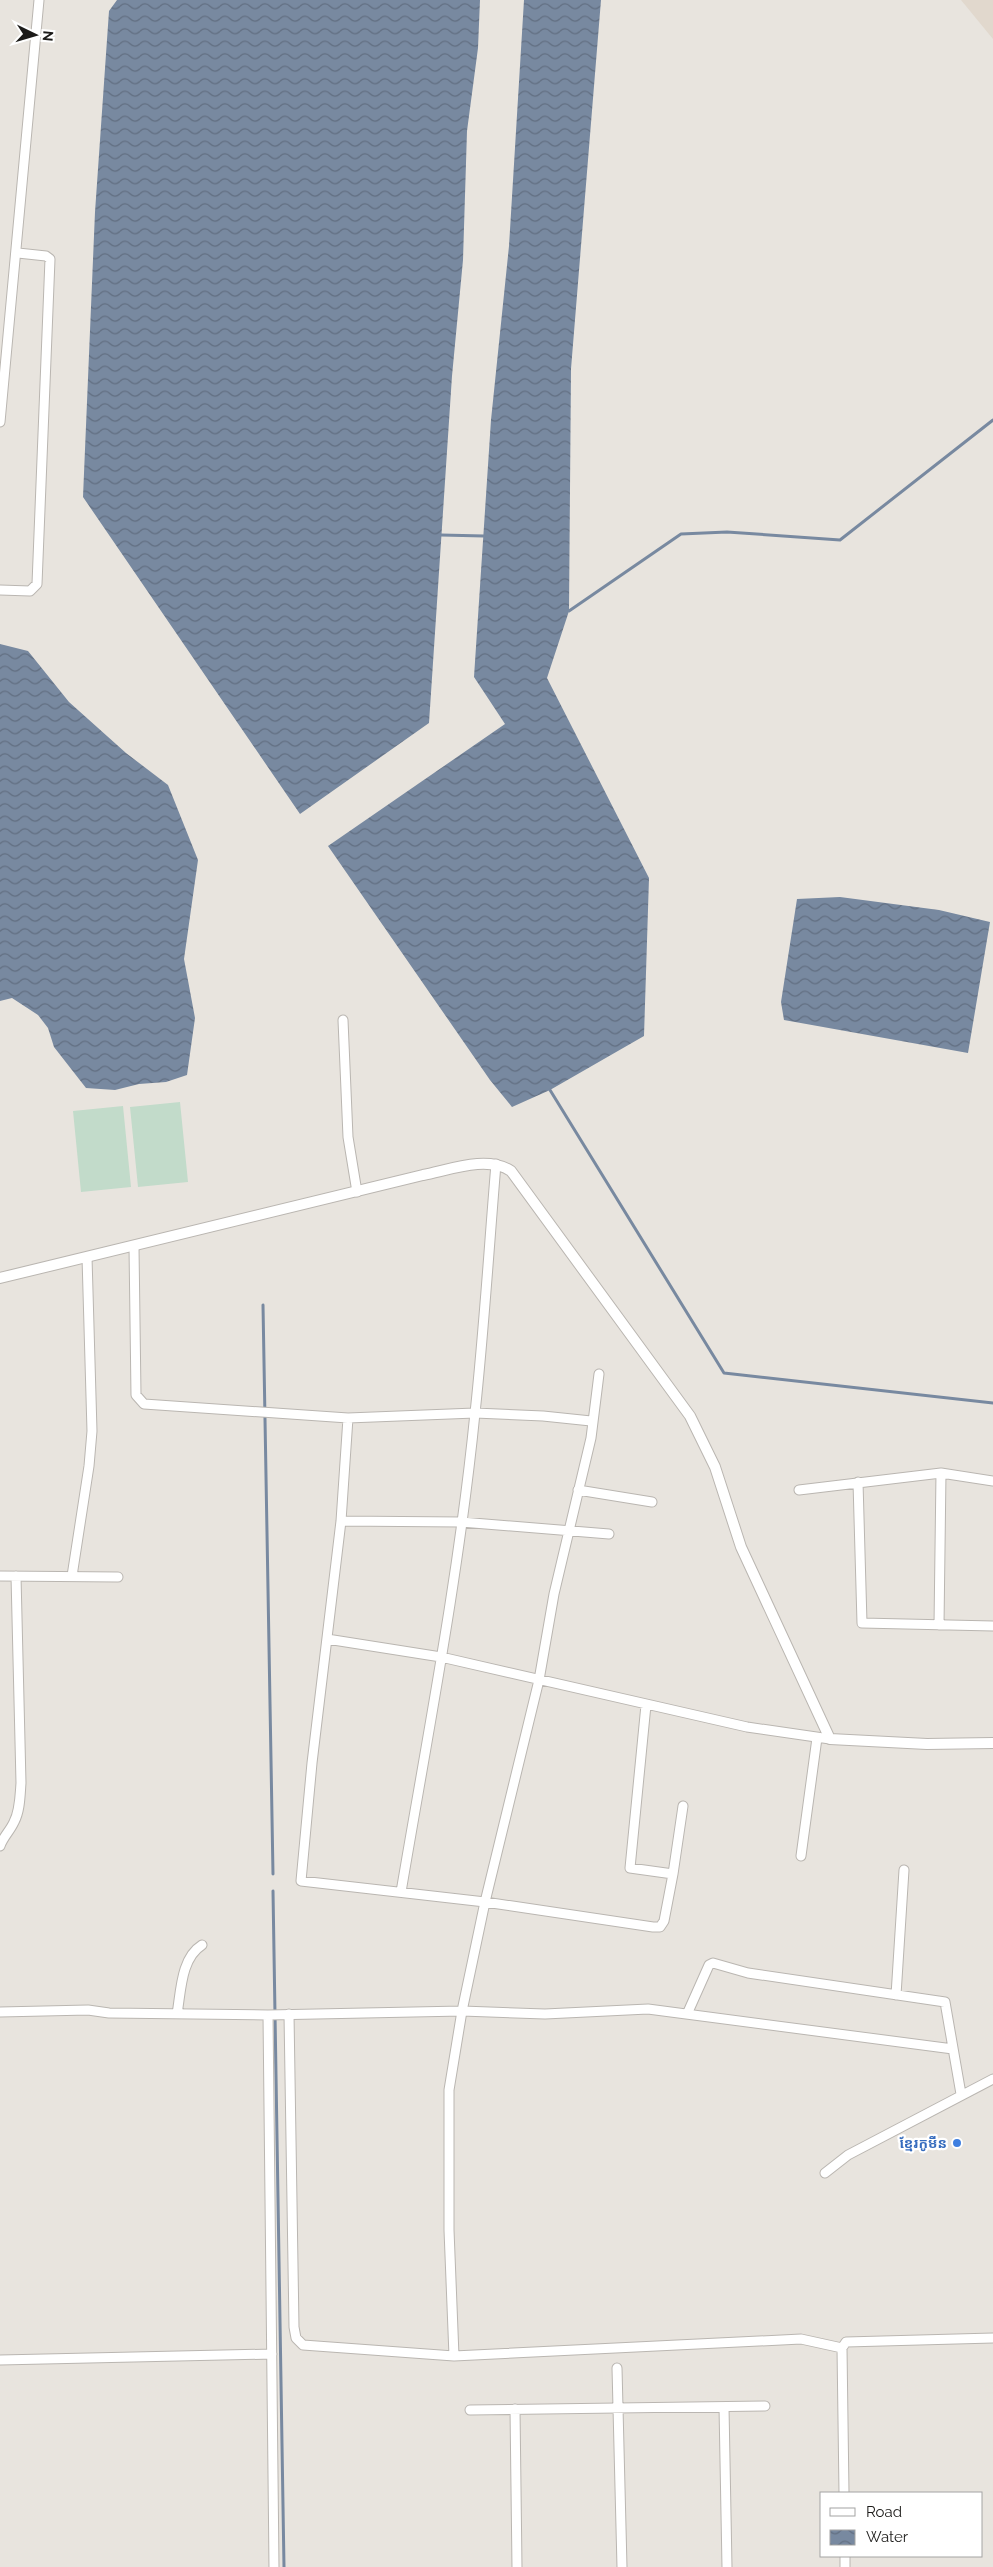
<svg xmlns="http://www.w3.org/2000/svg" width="993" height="2567" viewBox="0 0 993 2567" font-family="Raleway,'Noto Sans Khmer',sans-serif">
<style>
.built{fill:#e1d8cd}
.grass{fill:#c2dbca}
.water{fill:url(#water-waves)}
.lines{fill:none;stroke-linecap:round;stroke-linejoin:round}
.stream{stroke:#7889a0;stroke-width:3}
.minor-casing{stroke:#bab6b1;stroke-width:11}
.tertiary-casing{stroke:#bab6b1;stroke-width:12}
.minor{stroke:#fff;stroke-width:9}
.tertiary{stroke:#fff;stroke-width:10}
.shop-dot{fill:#3f7fe0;stroke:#fff;stroke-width:2}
.labels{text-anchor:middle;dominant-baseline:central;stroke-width:4.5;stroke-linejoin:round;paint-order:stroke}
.shop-label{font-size:14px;font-weight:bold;fill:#366cbe;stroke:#fff;text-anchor:end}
</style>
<defs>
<pattern id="water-waves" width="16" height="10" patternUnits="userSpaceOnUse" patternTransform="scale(1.25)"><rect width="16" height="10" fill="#7889a0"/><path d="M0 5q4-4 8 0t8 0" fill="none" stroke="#626f82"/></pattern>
</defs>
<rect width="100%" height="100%" fill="#e8e4de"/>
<!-- built -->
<path class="built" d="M961,0h32v39z"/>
<!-- grass -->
<path class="grass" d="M180,1102l8,80 -50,5 -8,-80z
M123,1106l8,81 -50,5 -8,-81z"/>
<!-- water -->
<path class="water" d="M117,0h363l-2,48 -11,83 -4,129 -11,116 -23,347 -129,91 -217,-317 12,-285 14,-201z
M524,0h77l-30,369 -2,242 -22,67 102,200 -5,158 -94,54 -38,17 -22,-27 -162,-234 177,-122 -31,-47 17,-257 18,-174z
M0,644l28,7 41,51 57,51 42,32 30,75 -14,99 11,59 -8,57 -21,7 -27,2 -24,6 -29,-2 -32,-41 -6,-19 -10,-13 -26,-17 -12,3z
M840,897l99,13 51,12 -22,131 -184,-33 -3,-18 16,-103z"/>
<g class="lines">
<!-- stream -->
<path class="stream" d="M441,535l43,1
M569,611l112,-77 46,-2 113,8 153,-120
M550,1090l174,283 269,30
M263,1305l10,569
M273,1891l11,676"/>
<!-- minor casing -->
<g class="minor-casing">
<path id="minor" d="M0,422l39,-422
M0,590l30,1 7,-7 13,-325 -4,-3 -28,-3
M343,1020l5,117 9,55
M134,1247l2,148 8,9 204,14 127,-5 68,3 48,5
M348,1418l-7,103 -29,242 -11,118 184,21 168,25h7l4,-6 9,-47
M858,1482l4,141 131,3
M578,1490l74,12
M799,1490l142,-17 52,8
M341,1521l120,1 148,12
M0,1576l118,1
M72,1576l17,-110 3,-35 -5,-174
M939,1625l2,-152
M327,1639l114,18 306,70 83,12
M646,1705l-16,163 43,6 10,-68
M0,1846c3,-9 10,-15 14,-24 6,-11 6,-26 7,-39l-5,-207
M801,1856l16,-118
M401,1892c27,-159 58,-318 74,-479 9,-83 14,-166 21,-249
M896,1995l8,-125
M0,2012l88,-2 21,3 159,2 194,-4 83,3 103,-5 305,40
M688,2012l21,-47 4,-2 35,10 197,29 16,92
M177,2014c4,-23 4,-56 25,-69
M289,2014l5,313 2,11 7,7 151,11 347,-17 41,9
M268,2015l6,552
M825,2173l23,-18 145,-76
M454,2356l-5,-126v-140l13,-79 23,-109 54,-222 15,-86 37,-156 8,-64
M0,2360l272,-6
M617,2368l5,199
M724,2407l3,160
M515,2409l2,158
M470,2410l295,-4
M844,2493l-2,-145 4,-6 147,-4
M845,2556v11"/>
</g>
<!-- tertiary casing -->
<g class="tertiary-casing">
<path id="tertiary" d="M0,1278l423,-103c26,-5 64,-20 88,-4l179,245 25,51 26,80 89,192 97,5 66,-1"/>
</g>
<!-- minor -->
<use href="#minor" class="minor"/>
<!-- tertiary -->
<use href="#tertiary" class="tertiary"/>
</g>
<!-- markers -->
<circle class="shop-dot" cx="957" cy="2143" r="5"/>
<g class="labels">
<!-- shop labels -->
<g class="shop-label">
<text x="947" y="2143">ខ្មែរកូមីន</text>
</g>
</g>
<!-- legend -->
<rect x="820" y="2492" width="162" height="65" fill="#ffffff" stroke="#a4a4a3"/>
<rect x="830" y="2508" width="25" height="8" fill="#ffffff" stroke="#a4a4a3"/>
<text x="866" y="2517" font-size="15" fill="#1c1b19">Road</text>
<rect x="830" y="2530" width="25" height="15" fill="url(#water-waves)" stroke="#a4a4a3"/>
<text x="866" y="2542" font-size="15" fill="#1c1b19">Water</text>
<!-- north arrow -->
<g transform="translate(35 35) rotate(95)" stroke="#ffffff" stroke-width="4" paint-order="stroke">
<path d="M0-4L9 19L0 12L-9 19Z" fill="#1c1b19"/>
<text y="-8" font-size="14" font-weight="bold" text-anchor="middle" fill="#1c1b19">N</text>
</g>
</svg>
